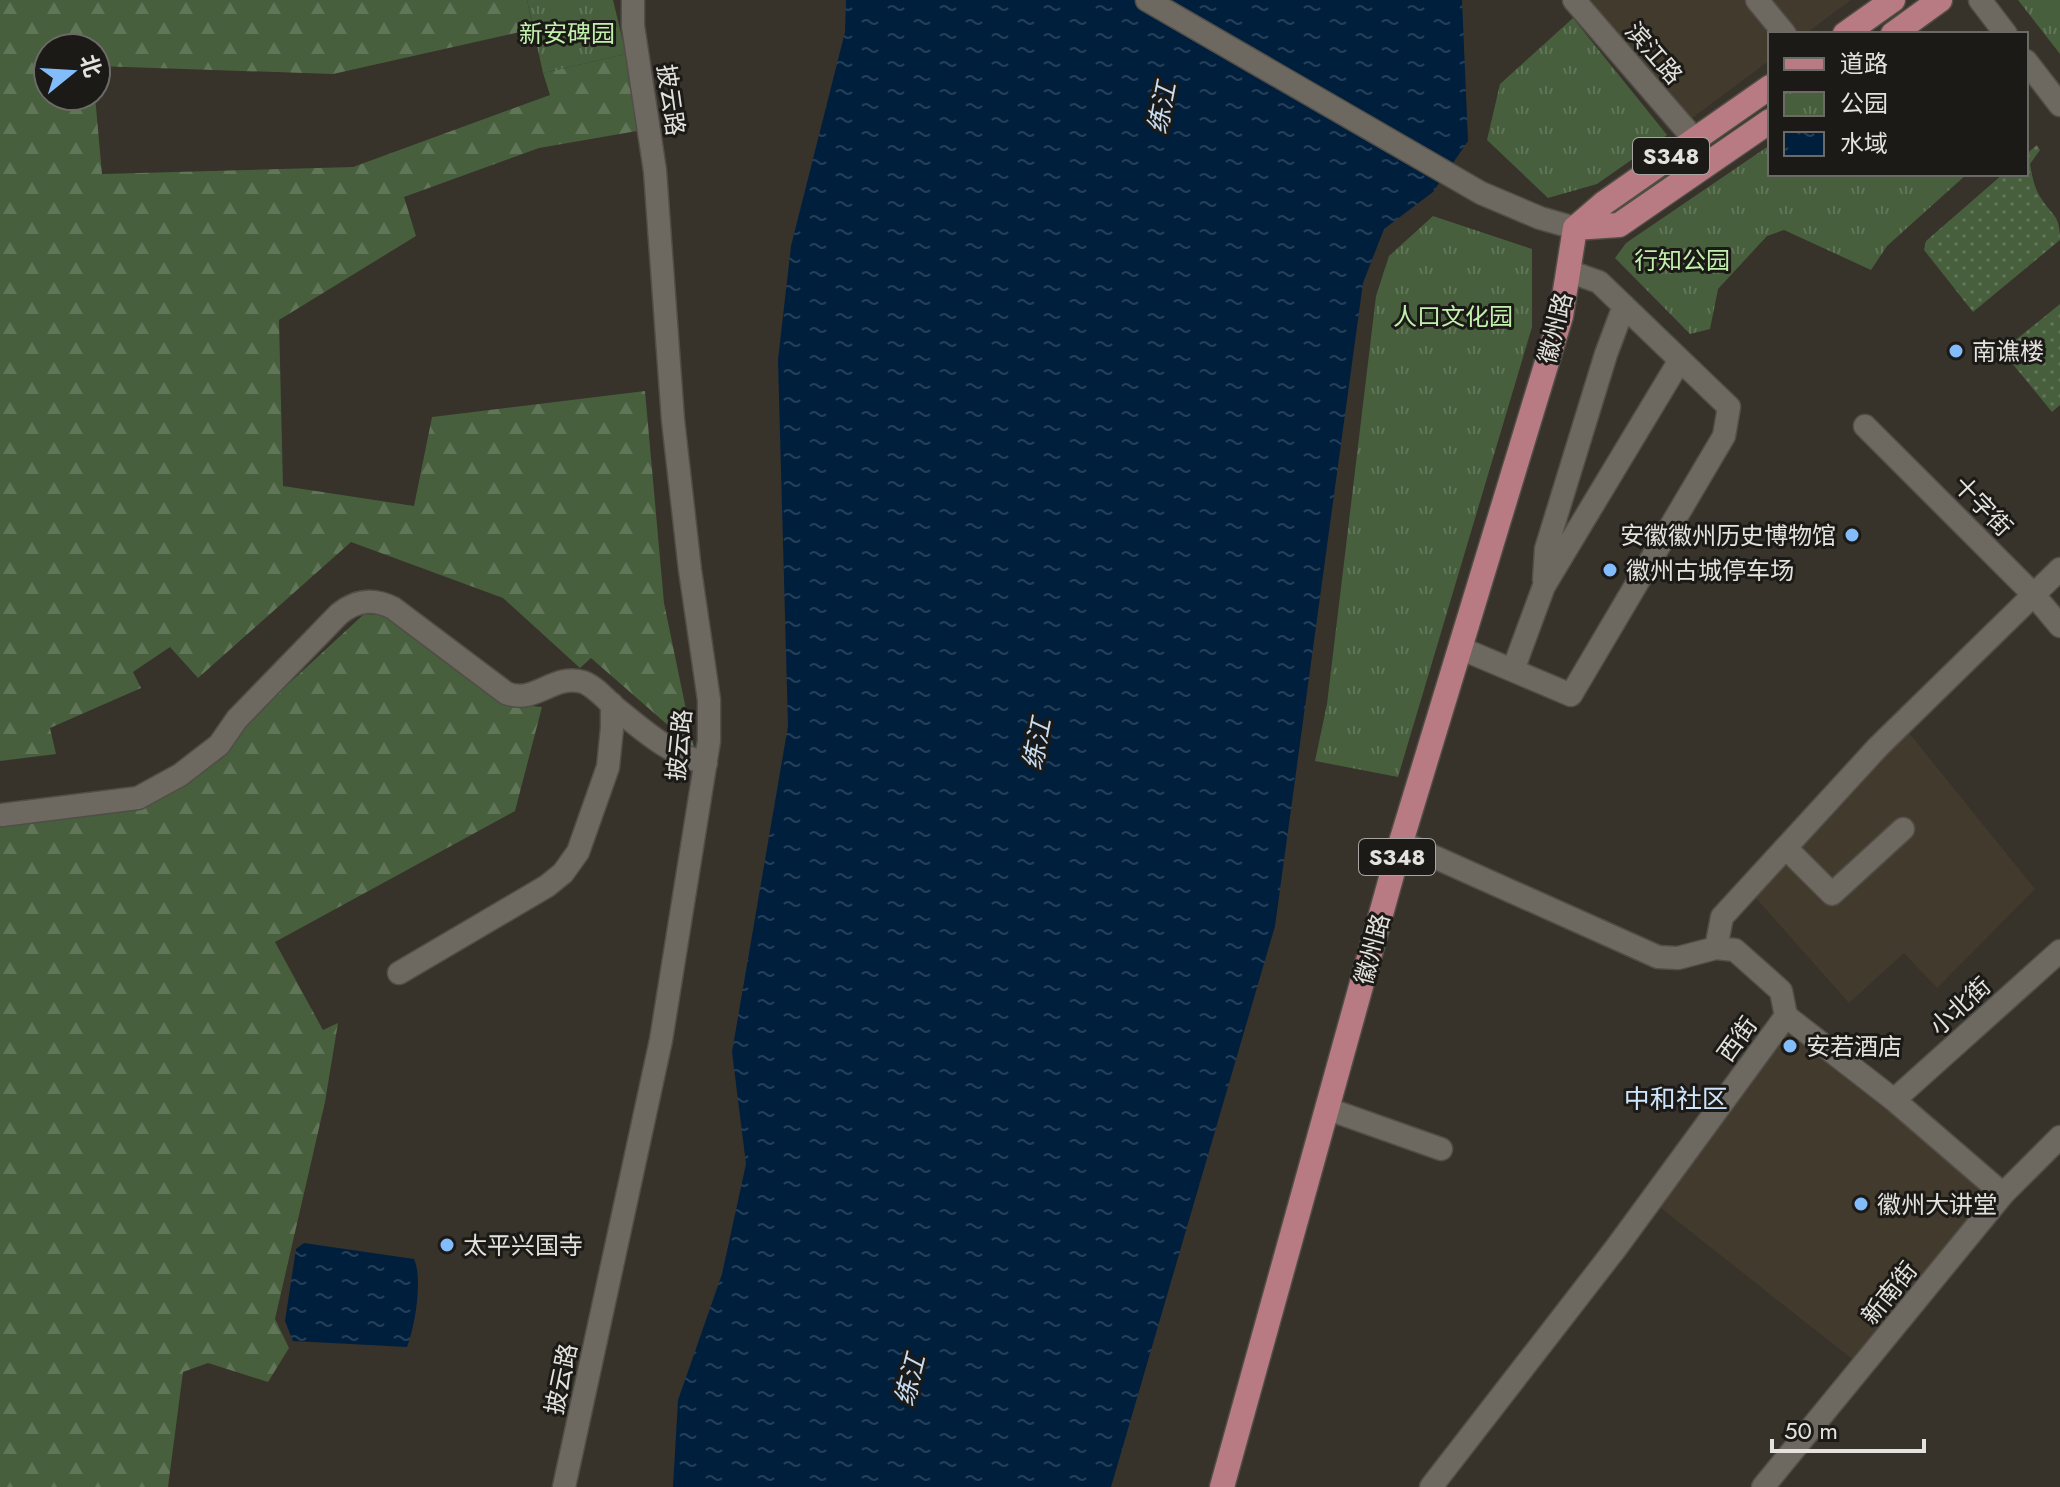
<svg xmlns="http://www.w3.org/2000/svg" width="2060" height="1487" viewBox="0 0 2060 1487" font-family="Jost,'Noto Sans SC',sans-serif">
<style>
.built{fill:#423a2d}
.grass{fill:url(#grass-dots)}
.forest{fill:url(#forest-firs)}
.park{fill:url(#park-tufts)}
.water{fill:url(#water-ripples)}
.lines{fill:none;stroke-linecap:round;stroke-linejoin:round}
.minor-casing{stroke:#514e48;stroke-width:25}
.major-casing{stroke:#514e48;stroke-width:27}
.minor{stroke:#6e6960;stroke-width:22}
.major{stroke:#b97b83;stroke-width:24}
.poi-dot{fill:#83bcfb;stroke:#1c1a17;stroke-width:3}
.labels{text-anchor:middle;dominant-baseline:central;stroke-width:6;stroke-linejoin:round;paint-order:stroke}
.shield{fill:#1c1a17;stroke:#a8a6a2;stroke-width:2}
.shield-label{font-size:22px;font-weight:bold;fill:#e4e2dd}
.park-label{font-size:24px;fill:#c2f0ad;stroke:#1c1a17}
.street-label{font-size:24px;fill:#e4e2dd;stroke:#1c1a17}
.poi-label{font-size:24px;fill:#e4e2dd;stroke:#1c1a17;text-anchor:start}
.water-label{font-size:26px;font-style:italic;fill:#c5dcf3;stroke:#1c1a17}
.neighbourhood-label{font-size:26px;fill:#cfe5fd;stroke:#1c1a17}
</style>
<defs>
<pattern id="grass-dots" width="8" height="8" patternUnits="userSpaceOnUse" patternTransform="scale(2)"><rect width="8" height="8" fill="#475f3c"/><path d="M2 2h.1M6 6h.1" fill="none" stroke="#617658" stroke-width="1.8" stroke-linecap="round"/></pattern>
<pattern id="forest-firs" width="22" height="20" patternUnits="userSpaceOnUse" patternTransform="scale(2)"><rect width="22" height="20" fill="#475f3c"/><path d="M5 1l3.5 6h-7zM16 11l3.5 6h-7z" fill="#617658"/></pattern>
<pattern id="park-tufts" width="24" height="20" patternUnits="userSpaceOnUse" patternTransform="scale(2)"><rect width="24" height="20" fill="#475f3c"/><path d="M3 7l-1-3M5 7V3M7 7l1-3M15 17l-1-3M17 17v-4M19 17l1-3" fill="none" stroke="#617658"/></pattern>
<pattern id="water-ripples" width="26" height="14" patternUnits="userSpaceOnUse" patternTransform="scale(2)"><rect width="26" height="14" fill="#001f3d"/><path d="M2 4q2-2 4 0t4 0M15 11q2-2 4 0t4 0" fill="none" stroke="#253f59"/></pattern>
</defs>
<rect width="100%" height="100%" fill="#37322a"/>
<!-- built -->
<path class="built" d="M1584,0h267l-46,34h-35v26l-83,62z
M1905,728l130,161 -98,99 -33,-35 -55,50 -95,-107z
M1789,1024l209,170 -146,165 -195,-154z"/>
<!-- grass -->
<path class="grass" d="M2037,145l3,5 -10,14c2,11 4,22 9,31 13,22 21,18 21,45l-87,72 -49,-62 2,-9 77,-67h23v-20z
M2060,304v101l-8,7 -50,-61z"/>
<!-- forest -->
<path class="forest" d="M0,0h527l6,29 -200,45 -237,-8v-18h-48v48h47l7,78 251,-7 197,-72 -7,-22 83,-19 11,77 -98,17 -135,49 12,39 -137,84 4,166 131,20 18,-89 213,-26 19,212 30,145 -103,-90 -11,10 -77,-70 -152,-56 -153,136 -28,-31 -37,25 8,16 -91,40 6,26 -56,7z
M364,614l23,1 115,88 40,4 -27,104 -240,131 48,88 15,-7 -13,79 -50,217 14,29 -21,34 -60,-19 -25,9 -15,115h-168v-660l141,-19 88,-69z"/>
<!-- park -->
<path class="park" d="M527,0h86l13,54 -83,19z
M2018,0h42v54z
M1573,18l94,117 -70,49 -49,14 -61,-58 13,-56z
M1770,145v29h197l-80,72 -16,24 -87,-40 -17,6 -49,53 -8,40 -20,5 -75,-76 11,-15z
M1433,216l99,33v78l-134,450 -83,-16 12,-57 49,-408 13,-40z"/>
<!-- water -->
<path class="water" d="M846,0h616l6,141 -35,51 -49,37 -21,54 -88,643 -164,561h-438l5,-87 44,-126 24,-110 -14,-112 56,-326 -10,-366 13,-114 54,-214z
M304,1243l110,16c9,19 1,68 -7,88l-114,-6 -8,-20 11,-72z"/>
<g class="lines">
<!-- minor casing -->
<g class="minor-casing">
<path id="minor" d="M1147,0l334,193 59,25 35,10
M1574,0l121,140
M1757,0l28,34
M1980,0l26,34
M2026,61l34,44
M1865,426l169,169 26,31
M1544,580l2,-31 60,-195 18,-48
M1460,648l111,47 153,-259 5,-29 -130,-125 -31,-11
M1513,670l31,-84 136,-226
M2,815l136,-17 42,-23 39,-30 18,-26 102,-105c17,-14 34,-16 54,-6l113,85c29,12 47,-20 77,-11 11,4 21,15 29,23 30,24 56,49 94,58
M1401,842l257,115 20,1 38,-10 19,2 46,41 5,25 -170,232 -185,239
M1786,848l46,46 71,-65
M1716,948l6,-31 156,-170 182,-178
M399,973l148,-87 16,-13 15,-21 30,-85 4,-39v-24
M1786,1016l108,84 109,94
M1894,1100l166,-149
M1328,1109l113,40
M564,1487l97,-447 48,-299v-41l-19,-130 -17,-150 -18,-249 -22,-145v-26
M1763,1487l240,-293 57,-57"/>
</g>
<!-- major casing -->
<g class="major-casing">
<path id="major" d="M1845,34l48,-34
M1893,34l47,-34
M1575,228l44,-3 151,-104
M1222,1487l179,-645 160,-526 14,-88 29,-25 166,-116"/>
</g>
<!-- minor -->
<use href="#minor" class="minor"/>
<!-- major -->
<use href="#major" class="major"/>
</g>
<!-- markers -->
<g class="poi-dot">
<circle cx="1956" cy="351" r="8"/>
<circle cx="1852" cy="535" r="8"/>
<circle cx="1610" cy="570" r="8"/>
<circle cx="1790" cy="1046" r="8"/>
<circle cx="1861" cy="1204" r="8"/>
<circle cx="447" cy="1245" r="8"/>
</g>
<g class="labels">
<!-- shield labels -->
<g class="shield">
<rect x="1633" y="138" width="76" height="36" rx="6"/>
<rect x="1359" y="839" width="76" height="36" rx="6"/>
</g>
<g class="shield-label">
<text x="1671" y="156">S348</text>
<text x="1397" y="857">S348</text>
</g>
<!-- park labels -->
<g class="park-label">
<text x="567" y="33">新安碑园</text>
<text x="1682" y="260">行知公园</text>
<text x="1453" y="316">人口文化园</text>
</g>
<!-- street labels -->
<g class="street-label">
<text transform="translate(1654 53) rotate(49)">滨江路</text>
<text transform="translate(671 100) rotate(82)">披云路</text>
<text transform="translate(1555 328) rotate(-76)">徽州路</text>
<text transform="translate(1983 506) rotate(46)">十字街</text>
<text transform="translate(679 745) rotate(-84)">披云路</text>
<text transform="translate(1372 949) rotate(-75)">徽州路</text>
<text transform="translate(1960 1006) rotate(-42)">小北街</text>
<text transform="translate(1737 1039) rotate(-54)">西街</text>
<text transform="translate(1889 1293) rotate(-51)">新南街</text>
<text transform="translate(561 1379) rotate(-78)">披云路</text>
</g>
<!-- poi labels -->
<g class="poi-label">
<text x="1972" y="351">南谯楼</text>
<text x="1836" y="535" text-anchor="end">安徽徽州历史博物馆</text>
<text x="1626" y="570">徽州古城停车场</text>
<text x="1806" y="1046">安若酒店</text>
<text x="1877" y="1204">徽州大讲堂</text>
<text x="463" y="1245">太平兴国寺</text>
</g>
<!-- water labels -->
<g class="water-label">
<text transform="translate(1162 108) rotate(-79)">练江</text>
<text transform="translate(1037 744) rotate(-79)">练江</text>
<text transform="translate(910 1380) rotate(-76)">练江</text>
</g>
<!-- neighbourhood labels -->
<g class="neighbourhood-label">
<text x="1676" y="1099">中和社区</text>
</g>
</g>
<!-- legend -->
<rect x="1768" y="32" width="260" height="144" fill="#1c1a17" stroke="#6c6a66" stroke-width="2"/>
<rect x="1784" y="58" width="40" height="12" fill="#b97b83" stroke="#6c6a66" stroke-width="2"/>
<text x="1840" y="72" font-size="24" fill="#e4e2dd">道路</text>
<rect x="1784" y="92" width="40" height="24" fill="url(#park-tufts)" stroke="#6c6a66" stroke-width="2"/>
<text x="1840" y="112" font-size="24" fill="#e4e2dd">公园</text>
<rect x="1784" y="132" width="40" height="24" fill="url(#water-ripples)" stroke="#6c6a66" stroke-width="2"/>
<text x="1840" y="152" font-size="24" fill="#e4e2dd">水域</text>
<!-- north arrow -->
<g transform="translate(72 72) rotate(72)"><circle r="38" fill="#1c1a17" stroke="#6c6a66" stroke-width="2"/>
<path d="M0-6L14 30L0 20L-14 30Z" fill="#83bcfb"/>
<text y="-12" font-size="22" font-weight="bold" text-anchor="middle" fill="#e4e2dd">北</text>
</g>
<!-- scale -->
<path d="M1772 1439v12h152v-12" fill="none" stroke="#e4e2dd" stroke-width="4"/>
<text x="1784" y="1439" font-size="24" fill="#e4e2dd" stroke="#1c1a17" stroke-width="6" paint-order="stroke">50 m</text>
</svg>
